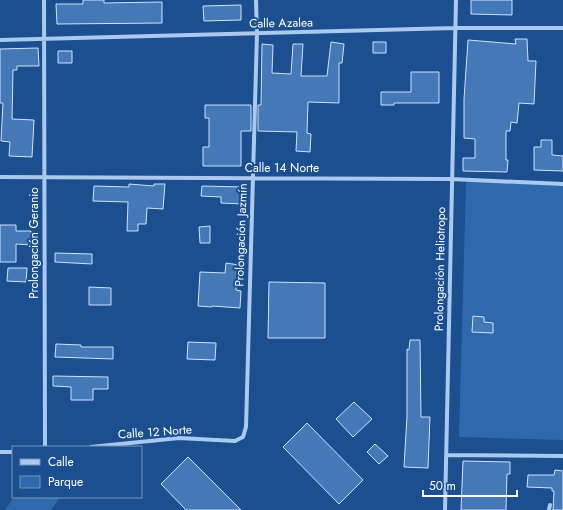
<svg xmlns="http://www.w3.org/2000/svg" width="563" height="510" viewBox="0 0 563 510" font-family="Jost,sans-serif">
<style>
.green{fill:#2e69ad}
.building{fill:#4478b7;stroke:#cfe3fa}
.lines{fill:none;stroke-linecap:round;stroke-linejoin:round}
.street{stroke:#a9c9ee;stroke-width:4}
.labels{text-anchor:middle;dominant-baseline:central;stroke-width:4;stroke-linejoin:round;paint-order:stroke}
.street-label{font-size:12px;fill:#fff;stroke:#1b4f8f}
</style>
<rect width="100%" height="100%" fill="#1b4f8f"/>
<!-- green -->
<path class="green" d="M466,181l97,5v254l-104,-3z
M14,497h46l-9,13h-46z"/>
<!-- building -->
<path class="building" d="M83,0h21v3l58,-1v21l-105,1 -1,-20h27z
M471,0h41v15l-41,-1z
M241,5v15l-37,1 -1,-15z
M515,39h12l1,22h8l-2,43 -15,-1 -2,20 -6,-1 -1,9h-4v29h2l-1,12 -44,-1v-13h12v-19l-11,-1v-39l4,-59 48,4z
M331,42l13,2 -2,19h-3v40l-31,-1 -1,31 4,1 -1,18 -14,-1 1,-19 -39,-1v-26h3l1,-61 11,1 -1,28 19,1 2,-30h10l-2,32h26z
M373,42h13v11h-13z
M38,48l1,18h-22v4h-4l-1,49 22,1 -2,37 -23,-1 1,-14 -9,-1 2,-38h-3v-54z
M58,51h14v12h-14z
M411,72h28v31h-45v2h-13v-13h30z
M205,105h46v26h-10v35h-38v-19h6v-29h-4z
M541,140h11v15l11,1v15l-29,-1v-23h7z
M129,184l25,2v-2h11l-2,25 -16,-1 -1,16h-8v7h-11l1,-29 -35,-1 1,-15 35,1z
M202,186l41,1 -1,17 -21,-1v-6l-20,-1z
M0,225h16v6h15v14l-15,-1v18h-16z
M210,226v17h-10l-1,-16z
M55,253l37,1v10l-37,-2z
M226,263l13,2 -3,25 5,1 -1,17 -28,-2v1l-14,-1 2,-34 25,1z
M8,268h19l-1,14 -19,-1z
M269,282l56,1v55h-57z
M89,287l22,1v17h-22z
M473,316l11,1v5l9,1v10l-21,-1z
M410,340h10l1,77h9l-2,51 -24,-1 3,-51v-67l2,1z
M188,342l28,1 -1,17 -28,-1z
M56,344l25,1v2h32v12l-58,-2z
M53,376l55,1v12h-15v11h-22v-13l-18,-1z
M354,402l18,17 -19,18 -17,-18z
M307,423l56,57 -24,24 -56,-57z
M375,444l13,12 -9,8 -12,-12z
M188,457l53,53h-55l-25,-26z
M463,461l47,1v12h-3l-1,36h-45z
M555,470l8,1v39h-10l1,-19h-2v-3l-25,-1 1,-12h26z"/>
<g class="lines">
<!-- street -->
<path class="street" d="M44,0l1,447
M0,40l455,-12h108
M0,177l451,2 112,5
M91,447l88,-9 56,3 8,-4 3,-10 11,-394 -1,-33
M0,452h13
M446,455l117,1
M445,510l11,-510
M549,510l1,-5"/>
</g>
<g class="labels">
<!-- street labels -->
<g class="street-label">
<text transform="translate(281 23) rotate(-1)">Calle Azalea</text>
<text x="282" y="168">Calle 14 Norte</text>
<text transform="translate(241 235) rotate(-88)">Prolongación Jazmín</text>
<text transform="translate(34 243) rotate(-90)">Prolongación Geranio</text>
<text transform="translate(440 269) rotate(-89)">Prolongación Heliotropo</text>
<text transform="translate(155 432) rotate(-4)">Calle 12 Norte</text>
</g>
</g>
<!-- legend -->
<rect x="12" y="446" width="130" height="52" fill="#1b4f8f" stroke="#7695bc"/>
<rect x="20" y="459" width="20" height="6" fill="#a9c9ee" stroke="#7695bc"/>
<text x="48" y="466" font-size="12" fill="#ffffff">Calle</text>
<rect x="20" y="476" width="20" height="12" fill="#2e69ad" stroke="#7695bc"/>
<text x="48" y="486" font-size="12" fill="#ffffff">Parque</text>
<!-- scale -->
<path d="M423 490v6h94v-6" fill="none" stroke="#ffffff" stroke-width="2"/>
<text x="429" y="490" font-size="12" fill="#ffffff" stroke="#1b4f8f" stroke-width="3" paint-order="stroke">50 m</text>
</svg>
